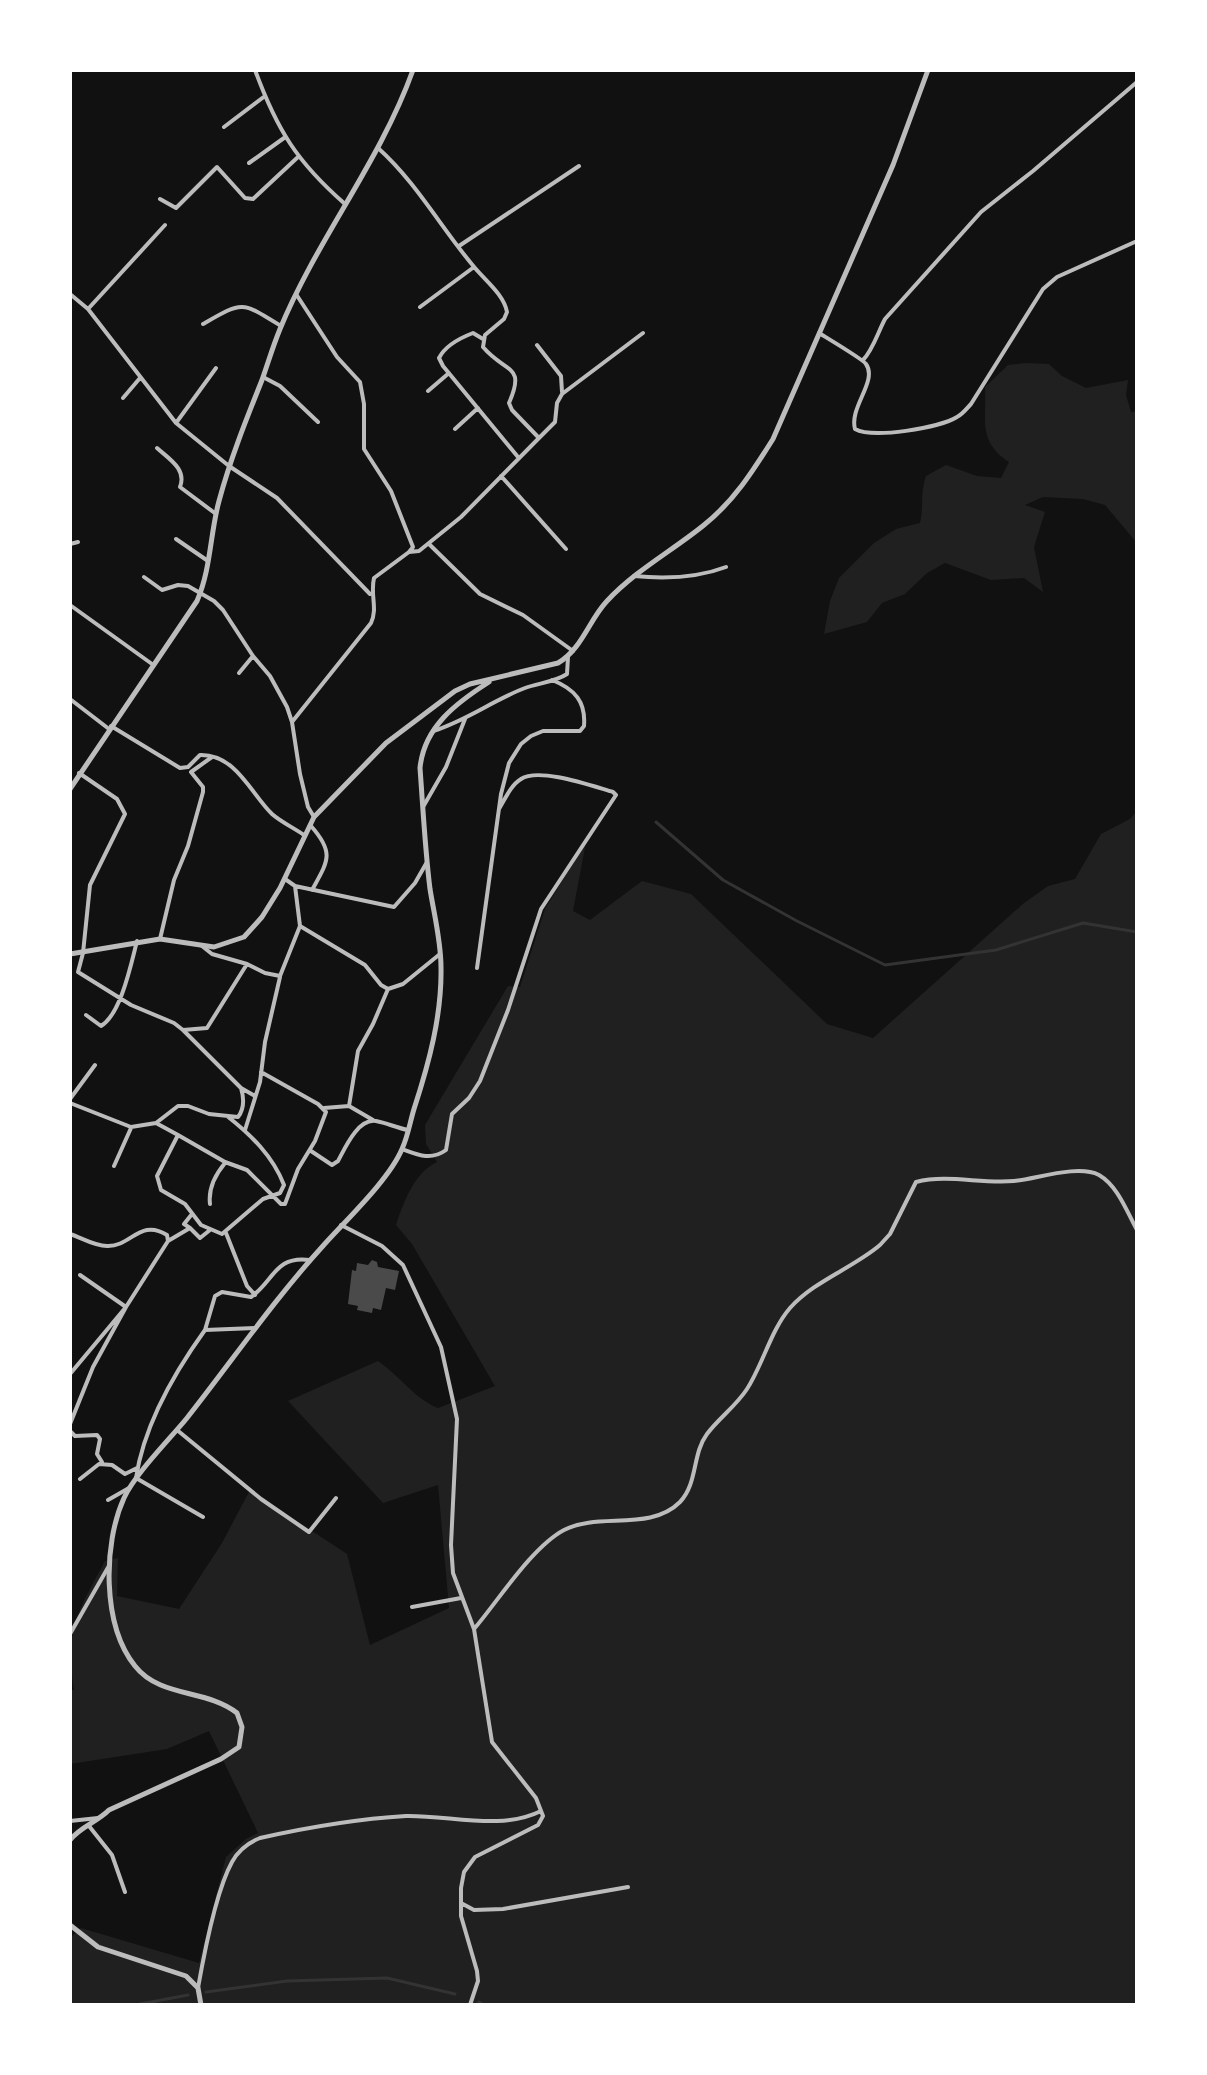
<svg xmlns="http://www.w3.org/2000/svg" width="1207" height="2075" viewBox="0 0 1207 2075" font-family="'Source Serif 4',serif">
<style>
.green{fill:#202020}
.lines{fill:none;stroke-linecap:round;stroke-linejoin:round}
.stream{stroke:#333;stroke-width:3}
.building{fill:#4a4a4a}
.minor{stroke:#bcbcbc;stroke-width:4}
.tertiary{stroke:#bcbcbc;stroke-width:5}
</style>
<rect width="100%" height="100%" fill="#111"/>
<!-- green -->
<path class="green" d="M1026,363l23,1 13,12 24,12 42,-8 -2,15 5,17 6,-1v132l-32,-38 -22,-6 -40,-2 -18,8 20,7 -11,35 9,45 -19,-14 -33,2 -46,-17 -18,10 -22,21 -23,9 -15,19 -43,12 6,-33 9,-23 35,-35 22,-14 24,-6c4,-17 0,-30 6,-47l20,-11 31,11 24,2 8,-16c-32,-21 -22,-42 -24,-75l23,-22z
M1137,811v1194h-1067v-67l11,-10 118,35 27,-106 20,-18 12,-6 -49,-102 -42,18 -97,15v-74h4c-10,-60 4,-78 31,-129l13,-3 -1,38 62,13 43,-66 28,-53 97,64 23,91 79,-37 -11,-123 -55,18 -95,-102 90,-40c22,15 37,38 60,47l57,-22 -83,-142 -16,-19c8,-24 18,-52 41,-63l-11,-18 -1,-19 83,-139 12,1 25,-78 41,-67 -13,69 17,9 52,-39 49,13 136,130 46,14 151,-135 24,-17 27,-7 26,-45 29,-15z"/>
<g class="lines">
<!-- stream -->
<path class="stream" d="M656,822l67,58 74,41 88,44 111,-15 87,-27 54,9
M206,1992l81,-11 100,-3 68,16
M479,2002l5,3
M135,2005l53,-10"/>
</g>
<!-- building -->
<path class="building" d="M372,1260l5,2 1,5 21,4 -4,19 -9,-2 -5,22 -8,-2 -1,5 -15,-3 1,-4 -10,-2 4,-34 4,1 1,-8 11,2z"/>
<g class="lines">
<!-- minor -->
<path class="minor" d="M255,70c22,60 42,92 90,134
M224,127l41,-31
M249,163l35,-25
M160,199l16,9 41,-41 28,31 8,1 45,-42
M459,246l120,-80
M70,294l18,15 88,114 53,43 48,32 93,96
M296,294l41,63 23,25 4,22v45l27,42 22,56 -4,5
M420,307l54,-40
M88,309l77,-84
M203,324c40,-23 38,-23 78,2
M819,333c8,5 45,27 47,31 12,17 -17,43 -11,65 18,10 84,-1 102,-12 6,-3 10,-9 14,-13l72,-115 14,-12 80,-36
M483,339l-10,-6c-13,5 -28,13 -34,25l4,8 75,91
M537,345l24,31 1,16
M863,360c10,-10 15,-28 22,-41l96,-107 52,-41 104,-89
M263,377l17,9 38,36
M428,391l21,-18
M123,398l17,-20
M176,423l40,-55
M455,429l23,-21
M539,438l16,-16 2,-19 5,-9 81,-61
M157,448c12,11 30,21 23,39l36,27
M501,476l65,73
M176,539l32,22
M70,544l8,-2
M429,544l51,50 43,21 50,36
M634,576c31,3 63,2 92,-9
M144,577l18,13 16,-5 10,1 26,15 9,9 30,46 17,20 17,31 5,15 8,52 8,33 6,10
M70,605l82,59
M239,673l14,-17
M70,699l39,30
M292,722l79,-99c7,-15 -1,-28 3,-45l35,-26 10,-1 42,-34 78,-79 -27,-28 -3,-7c17,-39 -3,-29 -26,-56l2,-12 19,-16 3,-7c-3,-17 -21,-31 -32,-44 -34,-40 -58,-85 -97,-120
M111,726l69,42 8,-1 12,-12c36,-1 51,39 72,59 9,8 22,14 32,21
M433,731c33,-10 60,-31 92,-43 14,-5 30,-6 42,-14l1,-17
M423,807l23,-40 19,-48
M311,826c24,27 17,35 1,64
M285,879l10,7 5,40
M295,886l99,21 21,-24 12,-21
M160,939l14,-59 14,-34 15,-54v-5l-12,-15 21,-15
M202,946l10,8 35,10 18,9 15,3 20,-50 65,39 16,20 7,4
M477,968l24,-174 8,-31 12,-19 10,-8 12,-5h37l4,-5c2,-24 -9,-37 -32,-46
M86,1015l15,11c20,-12 30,-62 36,-85
M183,1030l24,-2 40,-64
M241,1088l14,8
M70,1099l25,-34
M70,1103l61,24 25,-4 22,-17h10l21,8 29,3c7,-9 6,-19 3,-29l-58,-58 -9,-7 -43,-18 -53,-33 5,-19 7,-68 35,-71 -8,-15 -38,-26
M349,1106l9,-55 15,-27 15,-35 15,-5 37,-30
M324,1108l25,-2 24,14
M156,1123l22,12 -21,41 4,14 24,14 16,21 21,9 41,-35 17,-6 4,-8c-11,-29 -33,-50 -57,-69
M245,1130l15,-48 5,-40 15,-65
M178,1135l47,27 22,8 34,34h4l13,-35 17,-28 11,-29 -8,-8 -57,-32
M402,1149c16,6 29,12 44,1l6,-36 17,-16 11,-17 28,-71 33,-101 75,-114 -3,-3c-21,-6 -74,-25 -92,-13 -10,6 -16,20 -22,30
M311,1151l21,14 6,-4c7,-13 20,-43 38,-40 11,2 21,7 32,9
M114,1166l17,-38
M210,1204c-2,-16 5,-29 15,-41
M341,1225l41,21 21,19 38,82 16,72 -6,126 2,28 21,56 18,113 44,56 7,18 -5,9 -63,32 -11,15 -3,16v28l16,55 1,10 -8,24
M190,1228l-6,-4 8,-10
M226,1233l21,53 8,9
M70,1234c12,4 24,12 37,12 24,1 33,-28 60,-11l1,6 -42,66 -56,67
M168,1241l22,-13 10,10 10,-8
M205,1330l10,-34 7,-4 29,5c23,-16 24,-42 59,-37
M70,1424l23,-57 33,-60 -46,-32
M70,1425v6l5,5 22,-1 3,4 -3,15 5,8
M177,1430l84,69 48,33 27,-34
M80,1479l19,-15 13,1 13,9 12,-6
M108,1500l21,-12
M203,1517l-67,-39c8,-53 38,-105 69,-148l50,-2
M412,1607l49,-9
M474,1629c24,-28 58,-82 90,-99 35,-18 86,2 116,-28 18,-19 12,-48 27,-68 12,-16 29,-28 40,-45 16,-25 24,-59 43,-81 24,-27 63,-40 90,-63l10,-11 26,-52c32,-8 64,2 98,-1 22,-2 64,-17 85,-6 19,11 28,37 38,55
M70,1634l40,-70
M70,1821l28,-3
M89,1826l23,29 13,37
M461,1903l13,7 29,-1 125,-22
M198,1988c6,-34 18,-97 34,-126 6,-11 16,-19 28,-24 49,-11 96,-19 146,-22 44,-1 95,15 135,-5"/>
<!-- tertiary -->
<path class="tertiary" d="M70,789l127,-188c14,-32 13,-67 22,-100 11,-41 27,-81 43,-121 6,-17 11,-34 18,-51 37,-90 100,-167 133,-259
M70,954l90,-15 54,8 30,-10 18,-20 18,-29 34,-71 72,-74 69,-52 15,-7 88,-21c24,-14 31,-43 49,-62 29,-31 65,-50 97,-76 30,-24 49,-54 69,-86l120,-274 35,-95
M70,1840c10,-13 27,-18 39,-30l112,-51 18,-12 3,-20 -5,-14c-30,-24 -77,-15 -102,-47 -33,-41 -32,-122 -11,-168 11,-24 45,-58 63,-80 45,-57 86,-117 135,-171 23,-26 67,-67 80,-98 6,-13 8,-27 12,-40 15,-46 28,-94 27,-142 0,-26 -7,-53 -11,-78 -5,-40 -7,-81 -10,-121 4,-41 36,-65 69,-86
M70,1925l28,22 88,29 12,12 3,17"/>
</g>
<!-- border -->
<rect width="1207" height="2075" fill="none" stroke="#ffffff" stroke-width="144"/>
</svg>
